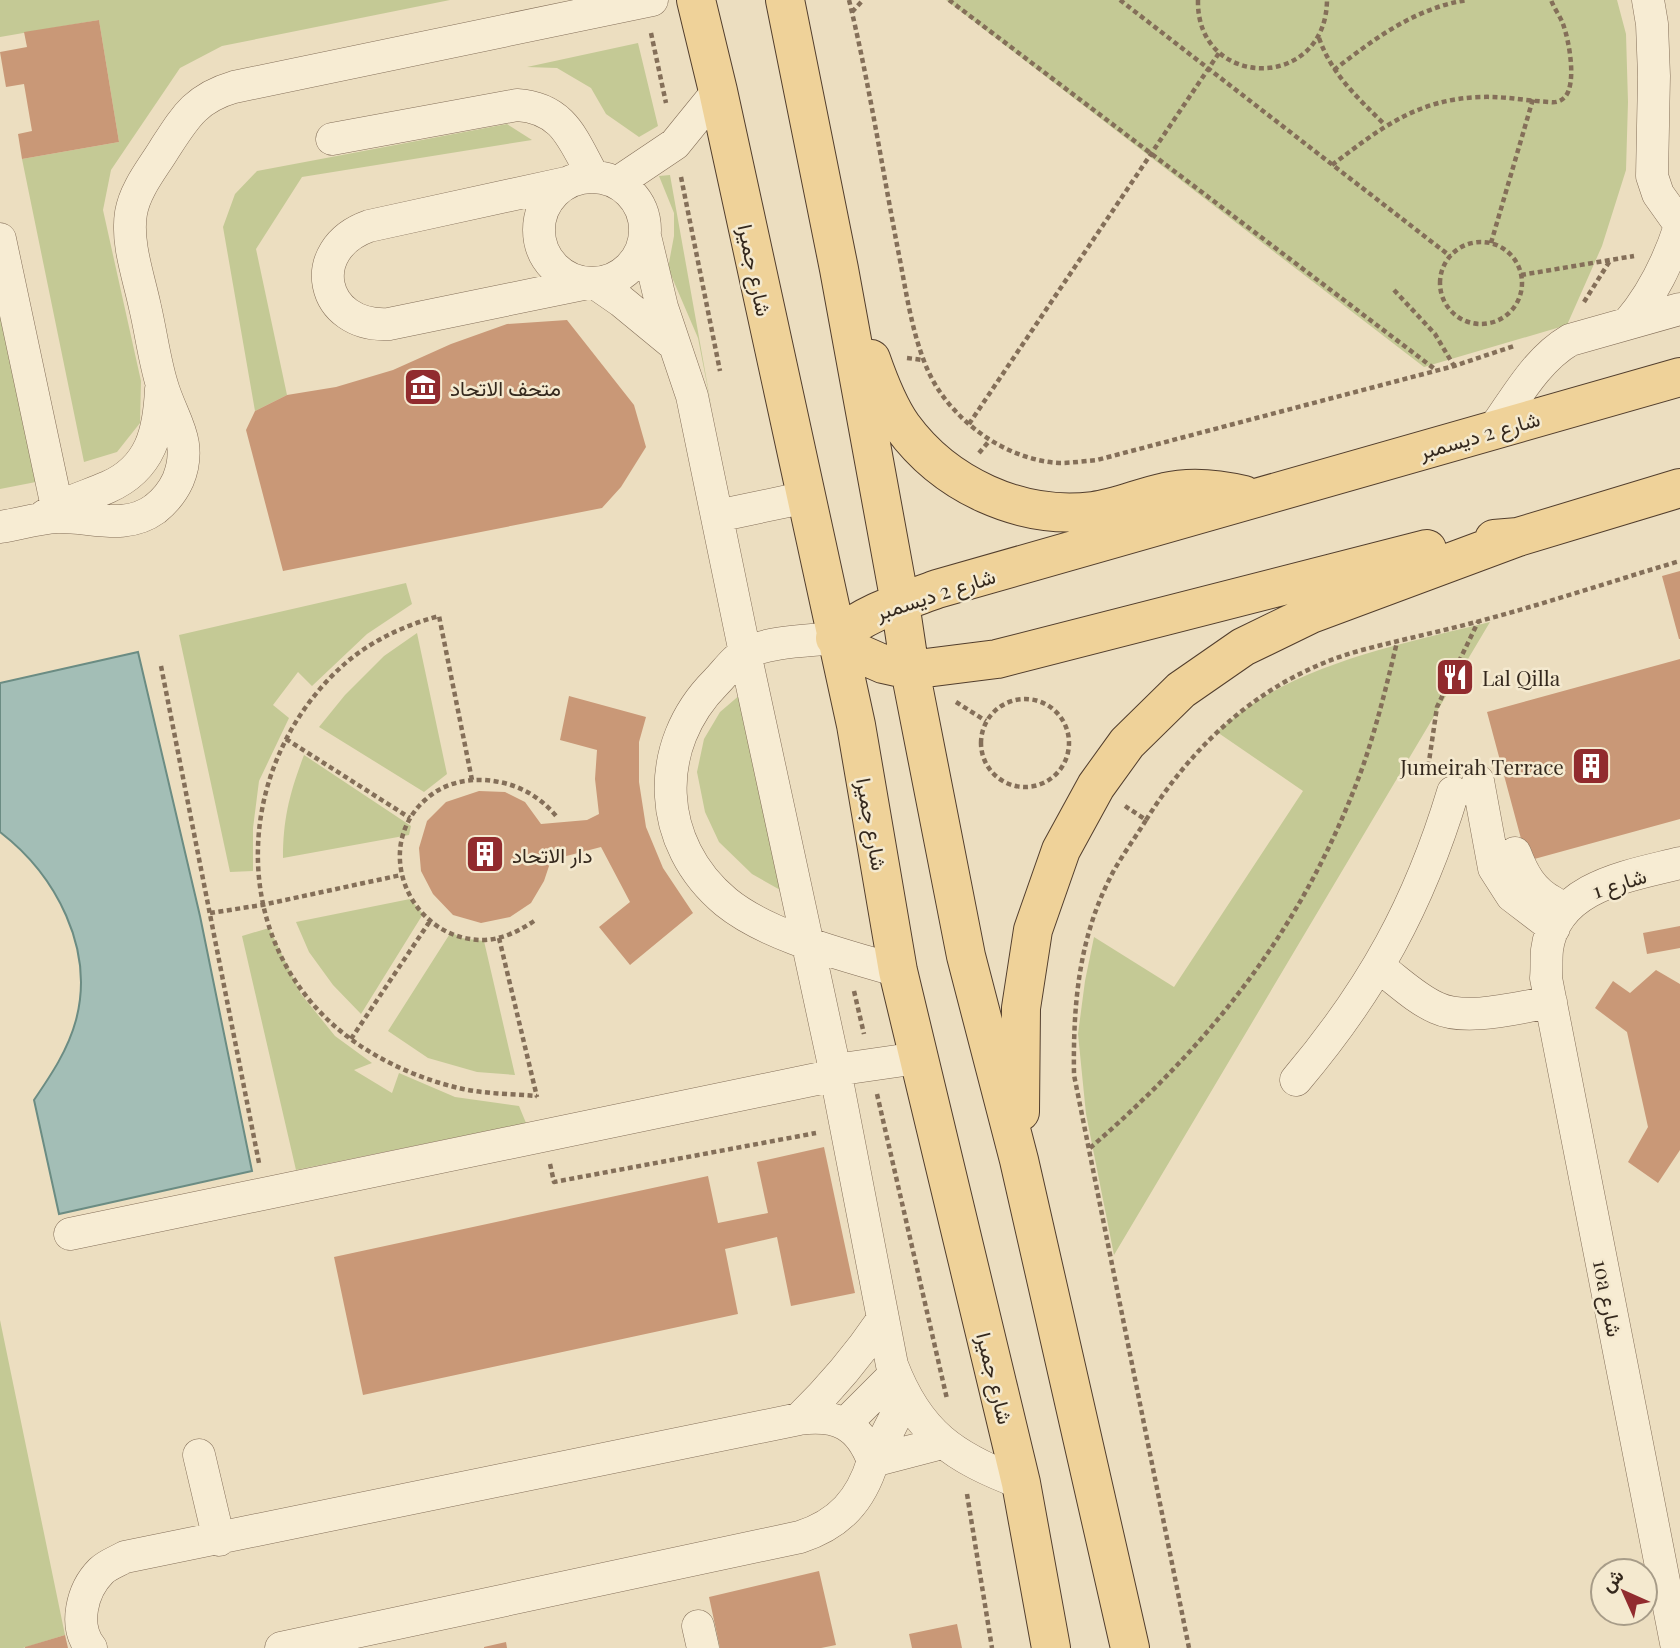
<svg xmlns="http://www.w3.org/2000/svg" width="1680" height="1648" viewBox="0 0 1680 1648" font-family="'Playfair Display',Vazirmatn,serif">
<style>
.green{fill:#c4c995}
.water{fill:#a3beb6;stroke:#6b8c83;stroke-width:2}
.building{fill:#c99877}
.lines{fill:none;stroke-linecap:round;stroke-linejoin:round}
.minor-casing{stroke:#846f59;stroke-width:33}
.major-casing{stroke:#523e2d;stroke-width:40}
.path{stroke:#846f59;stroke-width:4.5;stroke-dasharray:5 3.5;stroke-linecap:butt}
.minor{stroke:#f7ecd3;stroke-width:32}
.major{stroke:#efd299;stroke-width:38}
.labels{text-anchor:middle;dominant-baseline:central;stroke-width:5;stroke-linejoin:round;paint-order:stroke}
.street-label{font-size:21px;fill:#34281d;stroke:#f4e9cf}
.poi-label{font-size:21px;fill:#34281d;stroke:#f4e9cf;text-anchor:start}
</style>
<rect width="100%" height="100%" fill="#ecdec0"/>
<!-- green -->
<path class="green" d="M0,0h450l-228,46 -42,22 -69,102 -8,40 38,171 -1,42 -23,29 -33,10 -62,-303 97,-17 -20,-122 -99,17z
M946,0h671l9,34 2,68 -2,68 -24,76 -35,79 -143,42z
M638,43l20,83 -19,11 -33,-23 -15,-26 -34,-20 -30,-1z
M507,124l25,16 -230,37 -46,72 31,146 -32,16 -32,-184 12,-33 22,-23z
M670,175l42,235 -14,-72 -30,-70 6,-32v-23l-15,-37z
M0,257l41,224 -41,8z
M406,583l6,21 -45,30 -55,52 -14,-14 -25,33 16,13 -30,63 -6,47v43l-23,1 -51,-237z
M1490,622l-376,633 -28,-141 -8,-80 7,-53 9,-44 80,50 129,-196 -86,-59c11,-9 22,-19 34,-27 66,-45 162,-64 239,-83z
M417,633l30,141 -23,18 -105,-65 26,-32 39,-39z
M741,694l41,197 -30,-17 -33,-32 -14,-30 -8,-40 7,-33 16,-27z
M304,755l107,71 -2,9 -126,23c0,-40 7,-66 21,-103z
M410,899l13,15 -62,100 -28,-29 -24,-33 -13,-30z
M269,928l32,66 34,42 37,27 -18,7 38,23 7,-20 56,24 64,9 7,17 -230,47 -54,-234z
M451,932l10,6 23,3 31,134 -38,-3 -49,-14 -40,-27z
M0,1320l65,315 -42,13h-23z"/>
<!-- water -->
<path class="water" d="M138,652l62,264 52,255 -193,43 -25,-114c17,-25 34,-50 42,-80 19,-71 -20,-145 -76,-188v-149z"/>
<!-- building -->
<path class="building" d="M99,20l20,122 -97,17 -4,-25 14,-3 -8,-47 -18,3 -6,-35 27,-5 -3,-15z
M567,320l67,85 12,42 -25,40 -19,21 -319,63 -37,-141 9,-19 32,-16 49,-8 57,-17 58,-26 56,-20z
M1680,571v68h-1l-17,-63z
M1680,659v160l-153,42 -40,-149z
M569,696l77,21 -7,25v40l7,45 17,41 30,45 -63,52 -31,-38 31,-25 -29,-55 -50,13 -7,21 -13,22 -21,14 -29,6 -28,-8 -20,-21 -12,-23 -2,-23 8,-27 19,-19 33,-11 26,1 20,10 16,22 46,-4 12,-6 -4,-35 2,-29 -37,-10z
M1680,926v22l-33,6 -4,-21z
M1656,970l24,14v166l-22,33 -30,-21 20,-35 -21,-95 -32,-24 18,-27 17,12z
M824,1147l31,146 -64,13 -14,-69 -52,12 13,65 -375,81 -29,-138 374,-81 10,47 50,-10 -11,-51z
M819,1571l17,74 -15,3h-101l-11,-51z
M957,1624l5,24h-50l-3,-14z
M65,1635l3,13h-43v-1z
M506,1642l1,6h-23v-1z"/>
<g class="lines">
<!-- minor casing -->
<g class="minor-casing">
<path id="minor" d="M1648,0l4,24 2,52 -2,100 6,18 22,31
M332,139l185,-34c47,3 56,35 76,71
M539 230a53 53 0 1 1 106 0a53 53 0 1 1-106 0Z
M566,183l-197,43c-65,23 -49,102 20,98l199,-41
M617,183l58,-39 43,-53
M645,236l17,71 30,89 53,257 90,417 57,295c26,69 63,93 129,118
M0,239l57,268
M595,283l26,18 51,42
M1628,323c25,-29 40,-60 52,-97
M1493,430c23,-32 43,-70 77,-90l110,-31
M44,516c20,-14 41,-19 64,-29 43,-19 51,-55 53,-98
M717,516l90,-19
M0,527c19,-3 38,-9 57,-10 34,-1 68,14 98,-8 10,-8 18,-18 23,-29 16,-39 -6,-60 -16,-95 -8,-26 -11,-53 -17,-78 -6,-29 -19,-64 -14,-94 4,-24 22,-45 34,-65 20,-31 31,-50 69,-61l418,-87
M835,638c-26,3 -65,3 -89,15 -11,5 -21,20 -30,29 -64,64 -60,162 10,220 43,35 119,53 172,69
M1478,781l16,87 18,28 42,32
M1515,853c8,21 17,38 38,49
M1379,967c19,14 37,32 58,41 30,14 82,-1 114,-6
M835,1070l83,-12
M1296,1080c76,-90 123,-175 157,-288
M70,1234l766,-159
M799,1419c32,-31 59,-63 84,-100
M845,1424l50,-50
M199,1455l20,85
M873,1461l32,-63
M698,1626l5,22
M91,1648c-18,-22 -9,-58 10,-77 6,-6 17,-10 24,-14l674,-138c38,-5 60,5 74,42
M281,1648l519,-111c40,-13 61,-37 73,-76l69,-18
M1677,1648l-131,-670c1,-9 0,-19 1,-28 8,-64 82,-74 133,-87"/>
</g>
<!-- major casing -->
<g class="major-casing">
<path id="major" d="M696,0l22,91 138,634 42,246 123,512 30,165
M785,0l54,269 61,334 10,67 56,286 53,204 111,488
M871,359c8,23 17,47 31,67 43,59 118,94 191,85 24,-3 48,-14 72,-19 25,-6 54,-3 79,3
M1494,539l24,-2 162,-49
M835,638c32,-26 64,-35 102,-49l743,-212
M835,638l23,15 25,11 27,6 87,-11 430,-110
M1020,1112l1,-104 12,-78 28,-80 35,-64 31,-43 54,-53 62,-43 68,-33 207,-77"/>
</g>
<!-- path -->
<path class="path" d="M849,0c20,82 33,167 49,250 9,44 16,105 42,142 27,39 72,68 119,71 13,0 26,-2 38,-3l357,-94 60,-20
M949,0l487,370
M1120,0l330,256
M1198,0c-2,90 128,92 129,0
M852,12l11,-12
M651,33l15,70
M1319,38c13,37 39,60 66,87
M1334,70c40,-31 81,-62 133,-70
M1332,165c49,-37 85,-66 149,-68 24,-1 45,4 69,5 6,1 11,-1 15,-5 12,-14 4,-57 -2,-73 -3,-8 -9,-16 -12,-24
M681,177l39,194
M1440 283a41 41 0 1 1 82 0a41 41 0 1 1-82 0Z
M1491,243l42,-144
M1521,275l113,-19
M1394,290l41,44 19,32
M1584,302l27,-43
M907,358l16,2
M969,424l250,-371
M979,453l11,-13
M161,666l98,497
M981 743a44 44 0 1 1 88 0a44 44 0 1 1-88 0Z
M956,702l30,19
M286,739l124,79
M1427,775l10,-68 41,-85
M472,780l-33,-164c-37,10 -73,27 -101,54 -106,101 -111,275 10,367 33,25 74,43 115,52 24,5 50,5 74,7
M1125,806l21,14c-12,20 -27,39 -37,60 -31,62 -36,128 -35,195l115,573
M1146,820c51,-81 121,-144 216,-170 38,-10 76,-18 114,-28 69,-18 136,-41 204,-61
M210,913l52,-8 139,-30
M534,921c-15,10 -31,18 -49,19 -73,2 -115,-90 -60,-140 16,-15 37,-21 59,-20 30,2 54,14 73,37
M499,938l38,159
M854,991l10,43
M351,1039l79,-118
M877,1094l70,305
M1090,1148c125,-108 216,-225 273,-382 14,-41 24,-82 34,-124
M550,1164l4,18 262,-49
M967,1494l25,154"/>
<!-- minor -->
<use href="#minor" class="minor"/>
<!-- major -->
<use href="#major" class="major"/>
</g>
<!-- icons -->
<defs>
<g id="museum-square" transform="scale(2.0125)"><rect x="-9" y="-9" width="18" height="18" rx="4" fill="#912b2e" stroke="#f4e9cf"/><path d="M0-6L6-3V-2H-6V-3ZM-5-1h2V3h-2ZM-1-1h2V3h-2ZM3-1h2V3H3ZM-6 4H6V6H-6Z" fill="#fff"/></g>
<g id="restaurant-square" transform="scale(2.0125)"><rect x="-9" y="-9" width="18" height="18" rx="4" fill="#912b2e" stroke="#f4e9cf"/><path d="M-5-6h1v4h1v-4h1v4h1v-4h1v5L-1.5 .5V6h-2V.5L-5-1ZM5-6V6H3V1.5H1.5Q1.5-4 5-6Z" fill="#fff"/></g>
<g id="building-square" transform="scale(2.0125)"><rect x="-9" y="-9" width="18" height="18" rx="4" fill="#912b2e" stroke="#f4e9cf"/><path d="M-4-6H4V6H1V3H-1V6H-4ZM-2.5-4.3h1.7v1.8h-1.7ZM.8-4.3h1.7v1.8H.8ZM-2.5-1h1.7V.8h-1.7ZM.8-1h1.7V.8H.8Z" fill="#fff"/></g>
</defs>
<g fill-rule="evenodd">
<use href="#museum-square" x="423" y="387"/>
<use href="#restaurant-square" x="1455" y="677"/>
<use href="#building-square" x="1591" y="766"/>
<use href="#building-square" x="485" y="854"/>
</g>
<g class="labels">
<!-- street labels -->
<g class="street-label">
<text transform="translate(756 270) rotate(78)">شارع جميرا</text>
<text transform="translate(1479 434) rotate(-16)">شارع 2 ديسمبر</text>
<text transform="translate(935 593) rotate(-18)">شارع 2 ديسمبر</text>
<text transform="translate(873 824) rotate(80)">شارع جميرا</text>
<text transform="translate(1619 882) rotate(-18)">شارع 1</text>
<text transform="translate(1609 1298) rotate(79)">10a شارع</text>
<text transform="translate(996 1378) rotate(76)">شارع جميرا</text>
</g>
<!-- poi labels -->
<g class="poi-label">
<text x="450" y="387">متحف الاتحاد</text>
<text x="1482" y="677">Lal Qilla</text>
<text x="1564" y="766" text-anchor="end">Jumeirah Terrace</text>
<text x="512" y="854">دار الاتحاد</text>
</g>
</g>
<!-- north arrow -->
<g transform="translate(1624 1592) rotate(315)"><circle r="33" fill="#f4e9cf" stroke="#a79c88" stroke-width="2"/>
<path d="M0-5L12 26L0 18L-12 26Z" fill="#912b2e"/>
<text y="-10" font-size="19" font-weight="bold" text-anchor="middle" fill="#34281d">ش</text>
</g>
</svg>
